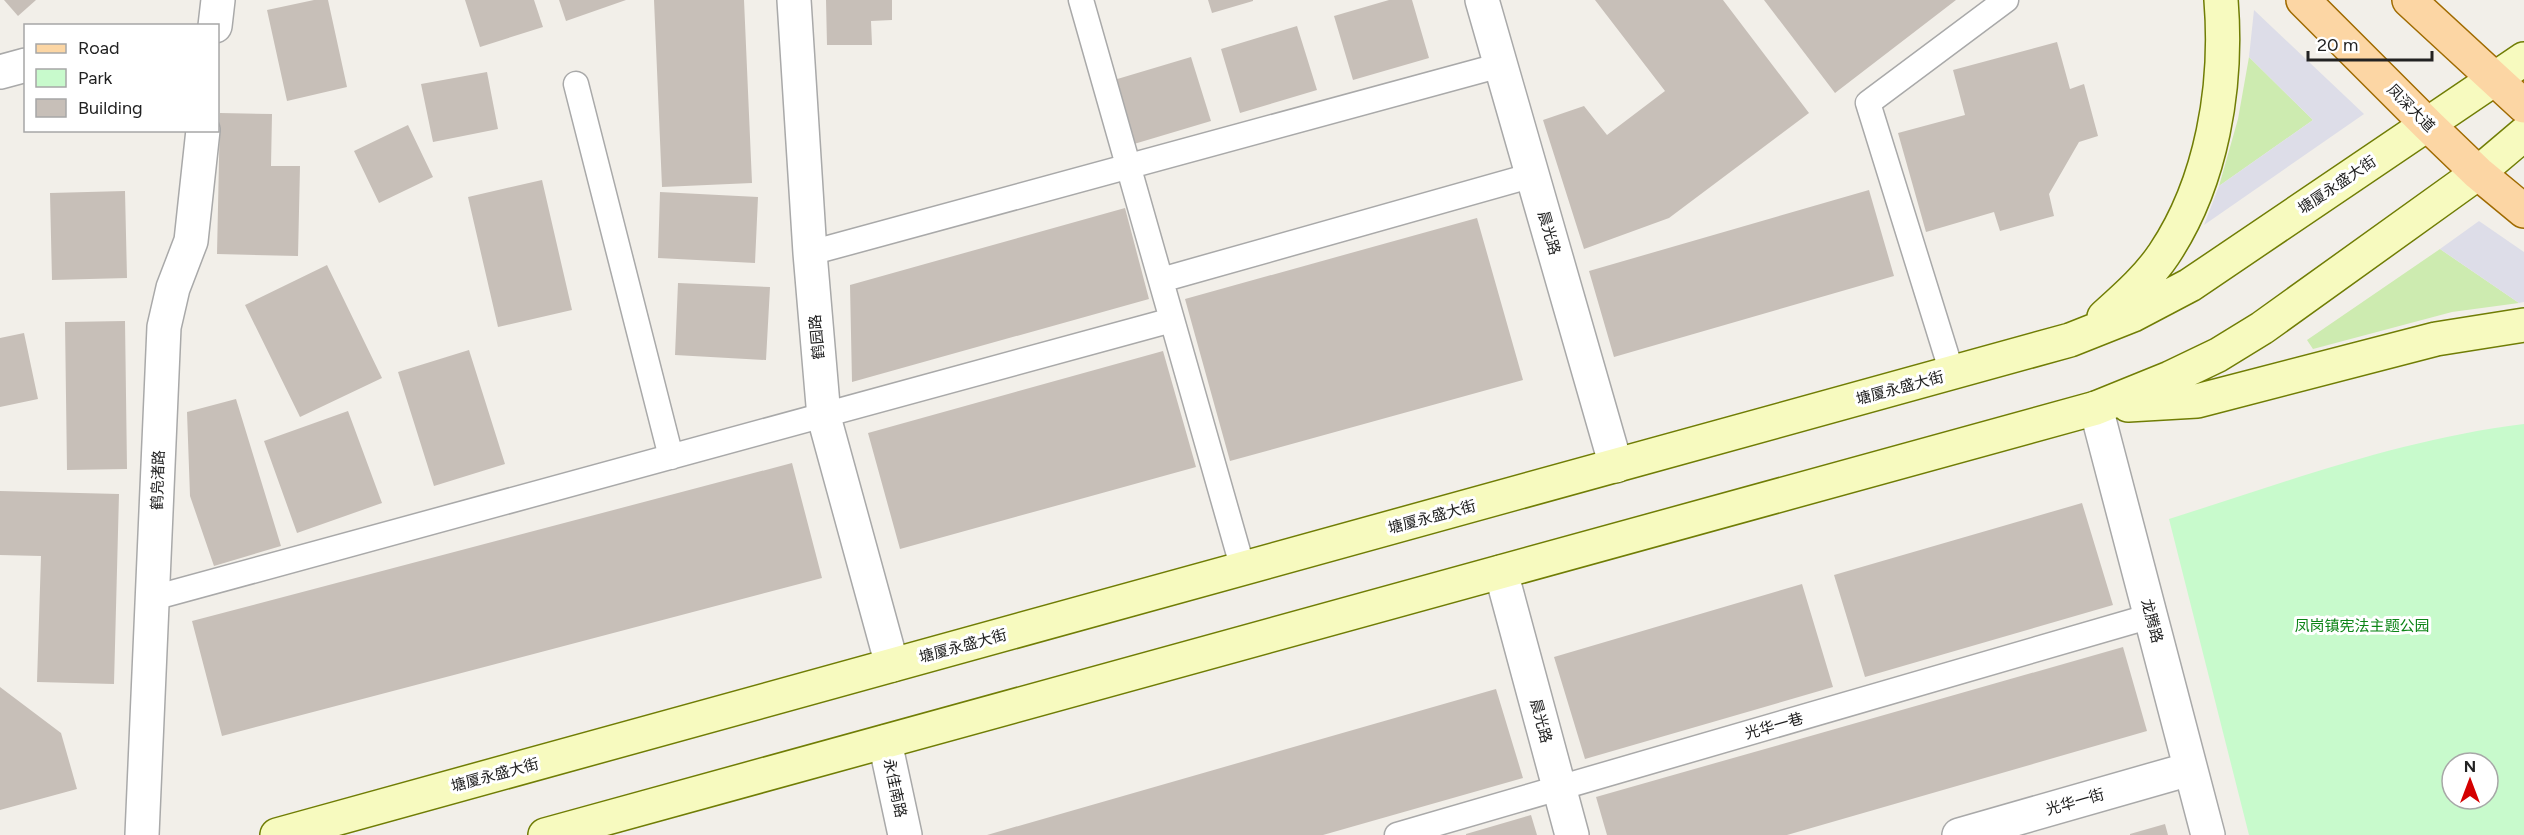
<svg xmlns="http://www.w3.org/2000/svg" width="2524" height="835" viewBox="0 0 2524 835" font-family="Figtree,'Noto Sans SC',sans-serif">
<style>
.grass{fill:#cdebb0}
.park{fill:#c8facc;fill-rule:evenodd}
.plaza{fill:#dddde8}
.building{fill:#c7bfb8}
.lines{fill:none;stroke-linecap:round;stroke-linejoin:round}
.lane-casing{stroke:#a9a9a9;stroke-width:27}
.street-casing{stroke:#a9a9a9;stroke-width:36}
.secondary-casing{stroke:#707d05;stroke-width:36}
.primary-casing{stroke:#a06b00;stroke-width:36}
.lane{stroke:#fff;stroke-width:24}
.street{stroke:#fff;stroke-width:33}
.secondary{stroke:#f7fabf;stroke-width:33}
.primary{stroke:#fcd6a4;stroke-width:33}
.labels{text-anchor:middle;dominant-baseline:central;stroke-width:6;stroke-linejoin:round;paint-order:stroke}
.street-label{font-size:15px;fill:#222;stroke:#fff}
.park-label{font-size:15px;fill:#0c8416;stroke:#fff}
</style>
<rect width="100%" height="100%" fill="#f2efe9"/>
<!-- grass -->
<path class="grass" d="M2249,57l64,63 -94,66 19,-67z
M2440,249l79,54 -67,9 -139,37 -6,-9z"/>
<!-- park -->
<path class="park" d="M2524,424v411h-275l-80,-316c117,-37 232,-80 355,-95zM2452,763h36v36h-36z"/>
<!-- plaza -->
<path class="plaza" d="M2254,10l110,104 -160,111 15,-39 94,-66 -64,-63z
M2479,221l45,31v50l-5,1 -79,-54z"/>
<!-- building -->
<path class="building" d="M4,0h32l-18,16z
M314,0h14l19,87 -60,14 -20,-91z
M465,0h69l9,27 -63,20z
M559,0h67l-60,21z
M654,0h90l8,183 -90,4z
M826,0h66v20l-21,1 1,24h-45z
M1208,0h45v1l-41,12z
M1389,0h23l17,58 -76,22 -19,-64z
M1595,0h128l86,113 -140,105 -85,31 -41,-129 41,-14 23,29 58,-44z
M1764,0h192l-121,93z
M1297,26l20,64 -77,23 -19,-64z
M2057,42l13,47 14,-5 14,52 -19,6 -30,52 5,22 -54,15 -6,-19 -68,20 -28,-99 67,-18 -12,-45z
M1191,57l20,64 -77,23 -20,-64z
M487,72l11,57 -65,13 -12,-58z
M220,113l52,1 -1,52h29l-2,90 -81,-2z
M408,125l25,52 -54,26 -25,-52z
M542,180l30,130 -74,17 -30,-130z
M1869,190l25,86 -280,81 -25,-86z
M125,191l2,87 -75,2 -2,-87z
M660,192l98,5 -3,66 -97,-5z
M1125,208l24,91 -297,83 -2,-97z
M1477,218l46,162 -293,81 -45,-162z
M327,265l55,113 -82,39 -55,-112z
M678,283l92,4 -4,73 -91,-5z
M125,321l2,148 -60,1 -2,-148z
M24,333l14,66 -38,8v-69z
M469,350l36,114 -71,22 -36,-114z
M1163,351l33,116 -296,82 -32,-116z
M236,399l45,147 -67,20 -24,-70 -3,-84z
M348,411l34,92 -85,30 -33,-92z
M792,463l30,115 -600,158 -30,-115z
M0,491l119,3 -5,190 -77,-2 4,-126 -41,-1z
M2082,503l31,102 -248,72 -31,-102z
M1802,584l31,103 -248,72 -31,-102z
M2123,647l24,84 -360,104h-180l-11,-38z
M0,687l61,46 16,56 -77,21z
M1496,689l27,89 -200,57h-336z
M1531,815l6,20h-71v-1z
M2165,824l3,11h-38v-1z"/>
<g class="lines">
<!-- lane casing -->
<g class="lane-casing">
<path id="lane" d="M1081,0l162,569
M576,84l95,373
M810,253l691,-188
M1161,280l372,-105
M1952,373l-84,-270 138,-103
M153,598l1019,-278
M1397,835l754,-219"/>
</g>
<!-- street casing -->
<g class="street-casing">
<path id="street" d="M794,0l16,253 14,164 68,248
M1482,0l134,466
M215,26l3,-26
M0,72l26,-7
M2096,408l112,427
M1501,572l71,263
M885,742l20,93
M142,835l22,-508 9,-39 18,-47 12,-111
M1959,835l231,-66"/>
</g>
<!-- secondary casing -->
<g class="secondary-casing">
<path id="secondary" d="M2104,317c21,-19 44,-39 60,-63 48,-72 64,-168 57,-254
M2128,405l69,-4 239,-62 88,-14
M277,835l1793,-495 63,-25 57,-30 334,-226
M545,835l1551,-427 74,-30 48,-23 44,-27 216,-155 46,-39"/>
</g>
<!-- primary casing -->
<g class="primary-casing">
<path id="primary" d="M2303,0l124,124 51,49 46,38
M2409,0l115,106"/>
</g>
<!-- lane -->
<use href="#lane" class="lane"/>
<!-- street -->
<use href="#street" class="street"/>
<!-- secondary -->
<use href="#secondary" class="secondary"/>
<!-- primary -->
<use href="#primary" class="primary"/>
</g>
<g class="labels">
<!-- street labels -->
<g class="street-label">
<text transform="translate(2411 108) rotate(45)">凤深大道</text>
<text transform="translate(2337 185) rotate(-34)">塘厦永盛大街</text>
<text transform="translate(1549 233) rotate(74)">晨光路</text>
<text transform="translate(817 337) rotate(-95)">鹤园路</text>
<text transform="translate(1900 388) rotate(-15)">塘厦永盛大街</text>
<text transform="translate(158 480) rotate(-88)">鹤凫渚路</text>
<text transform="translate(1432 517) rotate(-15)">塘厦永盛大街</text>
<text transform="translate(2152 621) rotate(75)">龙腾路</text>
<text transform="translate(963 646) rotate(-15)">塘厦永盛大街</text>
<text transform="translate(1541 721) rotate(75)">晨光路</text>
<text transform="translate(1774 726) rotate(-16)">光华一巷</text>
<text transform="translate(495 775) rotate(-15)">塘厦永盛大街</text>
<text transform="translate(895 788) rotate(78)">永佳南路</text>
<text transform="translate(2075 802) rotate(-16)">光华一街</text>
</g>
<!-- park labels -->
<g class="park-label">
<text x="2362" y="626">凤岗镇宪法主题公园</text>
</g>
</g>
<!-- legend -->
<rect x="24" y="24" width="195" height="108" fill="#ffffff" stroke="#a7a7a7" stroke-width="1.5"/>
<rect x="36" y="44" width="30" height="9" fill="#fcd6a4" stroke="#a7a7a7" stroke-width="1.5"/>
<text x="78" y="54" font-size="18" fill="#222222">Road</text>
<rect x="36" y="69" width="30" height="18" fill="#c8facc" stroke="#a7a7a7" stroke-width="1.5"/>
<text x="78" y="84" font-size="18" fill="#222222">Park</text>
<rect x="36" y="99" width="30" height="18" fill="#c7bfb8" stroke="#a7a7a7" stroke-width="1.5"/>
<text x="78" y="114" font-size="18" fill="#222222">Building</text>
<!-- north arrow -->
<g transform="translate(2470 781)"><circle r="28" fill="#ffffff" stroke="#a7a7a7" stroke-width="1.5"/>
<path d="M0-4.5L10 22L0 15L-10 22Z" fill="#d40000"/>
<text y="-9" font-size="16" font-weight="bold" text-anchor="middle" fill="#222222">N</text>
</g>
<!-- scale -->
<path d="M2308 51v9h124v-9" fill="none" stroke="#222222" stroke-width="3"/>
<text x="2317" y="51" font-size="18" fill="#222222" stroke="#ffffff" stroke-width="4.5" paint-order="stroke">20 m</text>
</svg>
